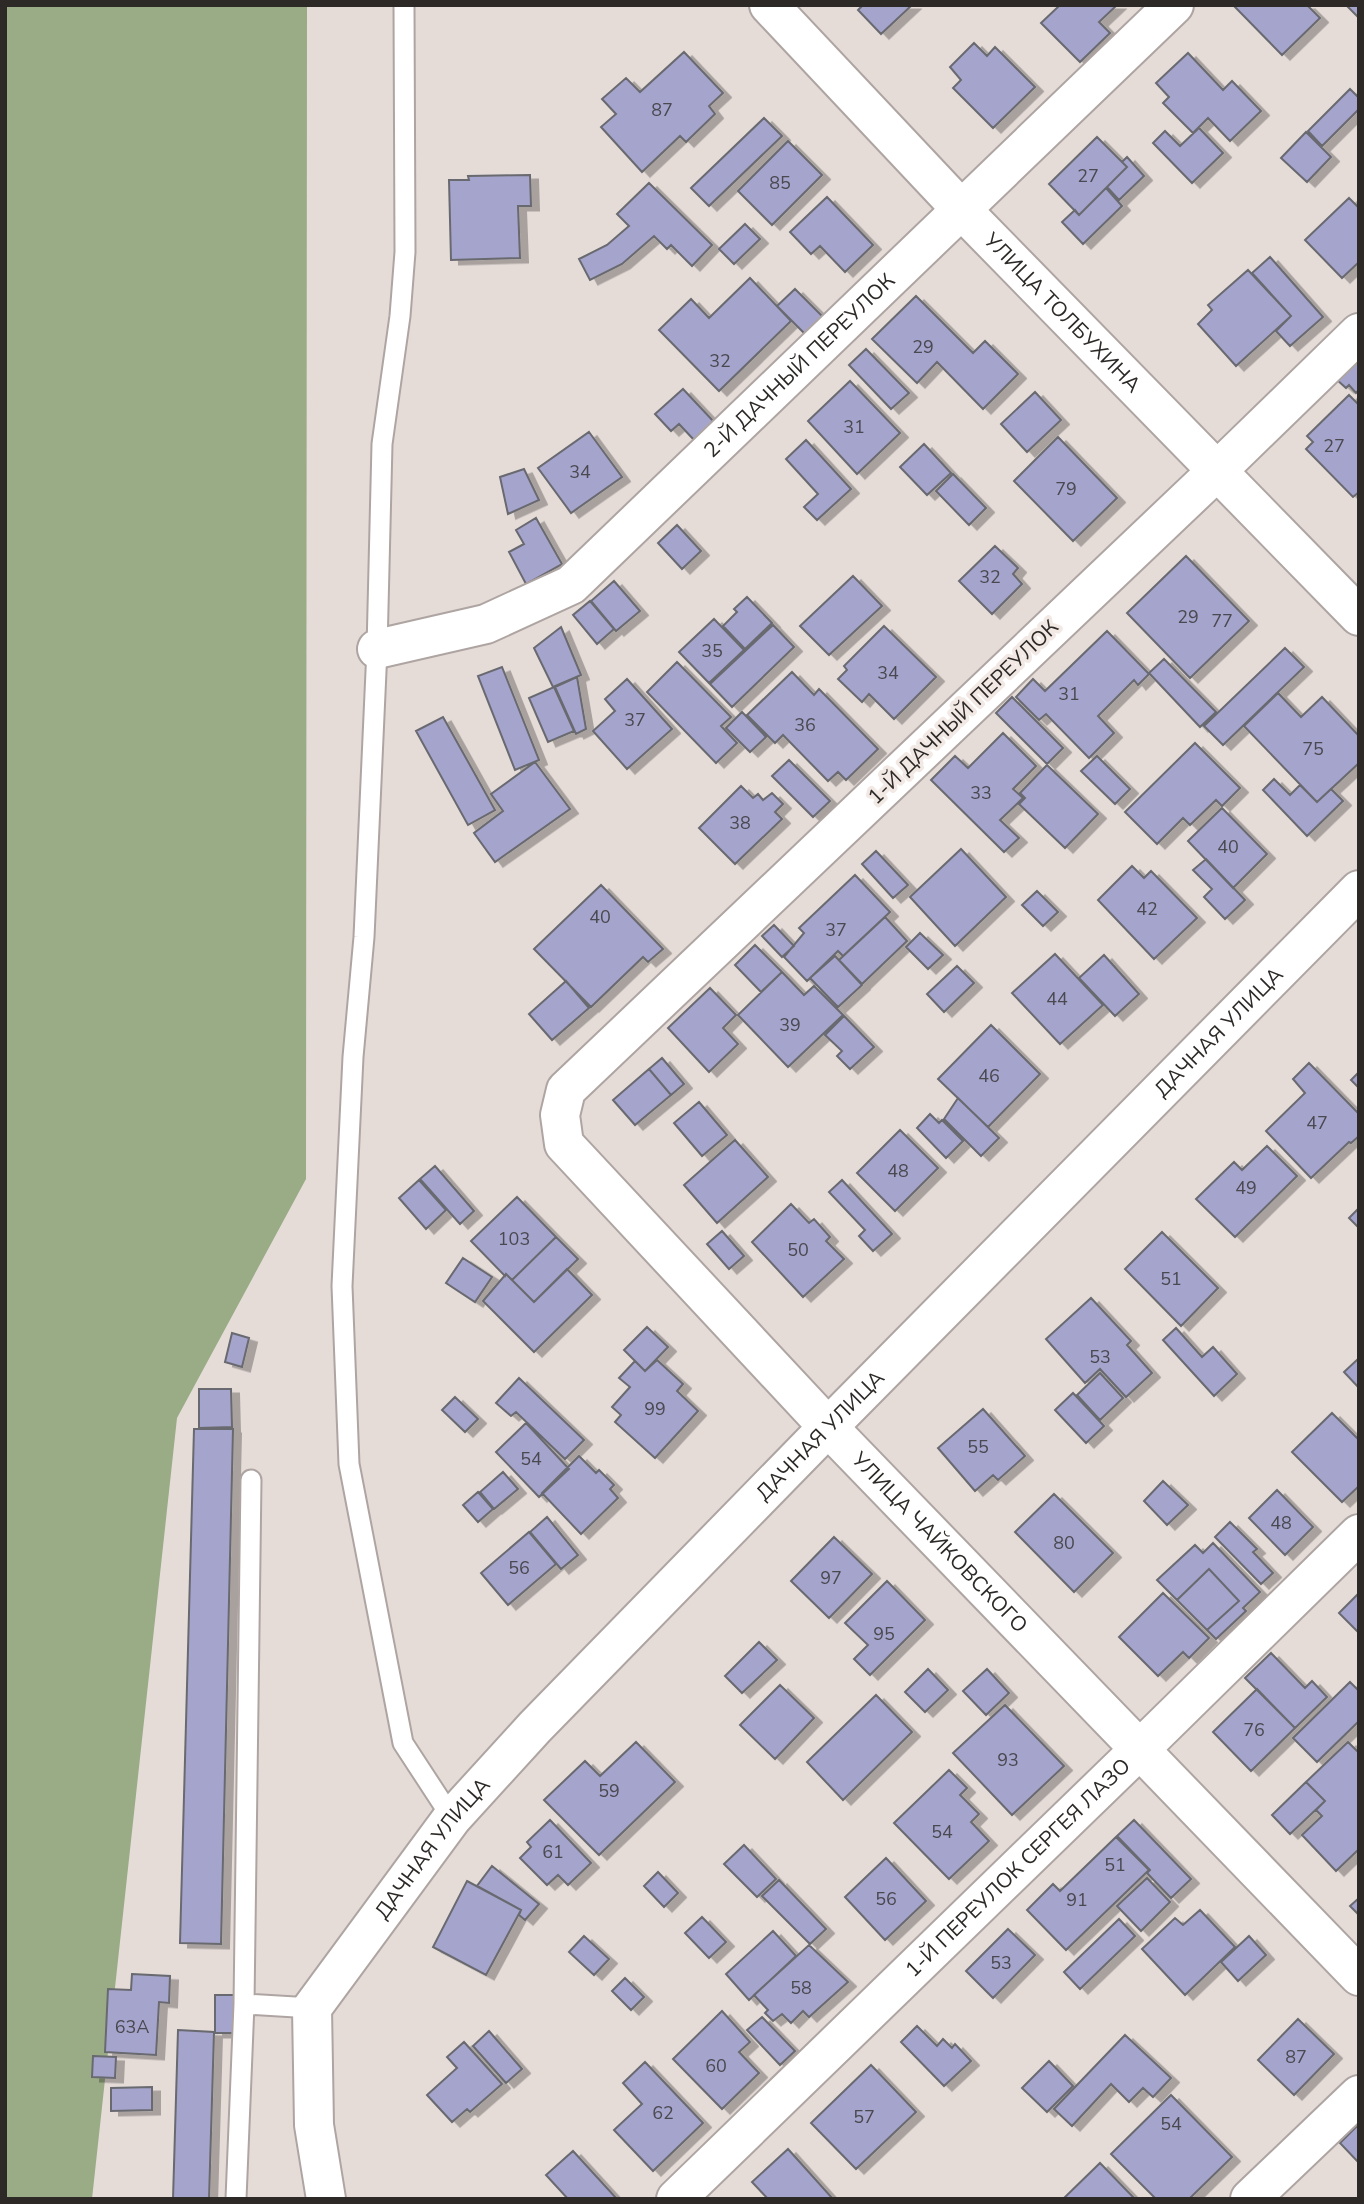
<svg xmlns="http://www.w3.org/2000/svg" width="1364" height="2204" viewBox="0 0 1364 2204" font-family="'Nunito Sans',sans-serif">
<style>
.forest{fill:#99ac86}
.building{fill:#a5a4cc;stroke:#696970;stroke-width:2;filter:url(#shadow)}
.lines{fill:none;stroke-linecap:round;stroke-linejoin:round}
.lane-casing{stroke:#aea5a2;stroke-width:23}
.street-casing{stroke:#aea5a2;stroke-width:42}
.lane{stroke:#fff;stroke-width:19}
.street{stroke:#fff;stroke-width:38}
.labels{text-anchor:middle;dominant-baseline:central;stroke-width:7;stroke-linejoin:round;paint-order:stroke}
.number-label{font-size:18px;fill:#4a4850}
.street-label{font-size:21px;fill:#2c2927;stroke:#f2e9e5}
</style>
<defs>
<filter id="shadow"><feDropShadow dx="8" dy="4.5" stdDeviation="0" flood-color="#0004"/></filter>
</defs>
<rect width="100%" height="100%" fill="#e5dcd8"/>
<!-- forest -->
<path class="forest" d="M5,5h302l-1,1174 -129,239 -85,781h-87z"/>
<!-- building -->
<path class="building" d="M863,5h49l-31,29 -23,-24z
M1060,5h57l-18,17 11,11 -30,29 -39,-39z
M1233,5h74l13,13 -38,37z
M1346,5h13v13z
M974,43l13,13 8,-9 40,40 -42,41 -40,-40 8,-8 -11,-13z
M684,52l39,41 -14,13 6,8 -29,28 -6,-6 -38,36 -41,-45 15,-13 -14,-15 24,-21 14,14z
M1188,53l35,37 9,-9 29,30 -31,30 -22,-23 -15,15 -30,-30 6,-6 -13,-14z
M1350,89l9,9v11l-37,37 -14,-15z
M764,118l18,18 -73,70 -18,-18z
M1199,128l24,25 -31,30 -39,-40 12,-12 15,15z
M1306,132l25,25 -24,25 -26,-24z
M1097,137l30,30 -48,48 -30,-31z
M788,141l34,34 -50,50 -34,-34z
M1127,157l17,19 -25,24 -12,-13 20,-20 -5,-5z
M530,175l1,31h-13l2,52 -69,2 -2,-80h20l-1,-4z
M649,183l63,62 -20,21 -21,-21 -4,4 -13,-13 -32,28 -32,16 -11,-21 28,-14 22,-19 -12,-12z
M1106,188l16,18 -39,38 -21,-22 13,-12 4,5z
M827,197l46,48 -28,27 -25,-26 -9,8 -21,-22z
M1349,198l10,10v54l-17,16 -37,-38z
M745,224l15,15 -26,25 -15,-15z
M1270,257l53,60 -33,29 -14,-15 15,-15 -39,-43z
M1248,270l43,46 -55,50 -38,-42 14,-14 -4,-5z
M750,278l41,43 -72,70 -60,-61 32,-31 18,19z
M795,289l29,29 -17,18 -30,-30z
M916,296l57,57 12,-12 33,33 -35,35 -46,-47 -20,21 -45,-44z
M866,349l43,44 -18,16 -42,-44z
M1359,356v34l-3,3 -7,-8 -3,3 -10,-9z
M850,381l50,52 -43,41 -49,-53z
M683,389l32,34 -20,18 -16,-17 -8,7 -16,-17z
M1035,392l26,28 -34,32 -26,-28z
M1349,395l10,10v87l-6,5 -47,-48 7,-7 -6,-6z
M589,432l33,45 -51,36 -33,-45z
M1058,437l59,61 -44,43 -59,-60z
M806,440l45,49 -34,31 -13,-13 14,-13 -32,-35z
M924,444l27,29 -24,22 -27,-28z
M524,469l15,31 -31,14 -8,-37z
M953,474l33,34 -17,17 -33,-34z
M536,518l26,46 -36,20 -17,-32 15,-8 -8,-14z
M677,525l24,26 -19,18 -24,-26z
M995,546l23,22 -5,6 9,10 -30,30 -33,-33z
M1186,556l63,65 -59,57 -63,-65z
M853,576l29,30 -53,49 -29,-29z
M614,581l26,30 -24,20 -25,-30z
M747,597l25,26 -27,26 -22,-23 14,-14 -3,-3z
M590,601l24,28 -17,15 -24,-29z
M714,619l30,31 -35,33 -30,-31z
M773,625l21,22 -62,60 -22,-23z
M884,626l52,51 -42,42 -25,-25 -7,8 -24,-23 9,-9 -3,-4z
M561,627l20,48 -28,12 -19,-39z
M1107,631l42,43 -11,11 -4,-5 -36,36 16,17 -25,25 -43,-44 -7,6 -23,-23 17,-18 12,12z
M1285,648l19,19 -81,78 -19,-19z
M1164,659l52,53 -16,15 -51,-54z
M677,662l54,55 -10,9 16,17 -21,20 -69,-71z
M502,667l37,93 -24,10 -37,-94z
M792,672l22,23 5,-6 59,60 -32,31 -8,-8 -10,9 -45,-46 -8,8 -28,-28z
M577,677l9,52 -10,5 -21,-47z
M627,679l45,50 -45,40 -34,-38 22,-20 -10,-12z
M554,687l20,44 -26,11 -19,-44z
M1278,693l23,24 21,-20 37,39v27l-42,39 -73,-76z
M1012,697l51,51 -16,16 -51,-51z
M742,712l24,25 -16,15 -24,-24z
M443,717l52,93 -27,15 -52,-94z
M1003,733l33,33 -23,23 10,9 -23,22 19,18 -15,14 -73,-72 24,-24 13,12z
M1195,743l45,45 -18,18 -6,-6 -26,25 -7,-7 -26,26 -32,-32z
M1097,756l33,33 -15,15 -34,-33z
M789,760l41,41 -17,16 -41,-41z
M535,762l35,47 -75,53 -21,-29 29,-22 -12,-17z
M1047,765l51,49 -33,34 -46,-44 6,-6 -5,-5z
M1274,779l16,16 10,-10 17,17 14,-13 12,12 -36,35 -44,-46z
M741,786l12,12 5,-4 5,6 9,-7 11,11 -8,8 7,7 -47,45 -36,-36z
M1222,808l45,46 -34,34 -45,-47z
M961,849l45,48 -51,49 -45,-49z
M876,851l32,34 -15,13 -31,-34z
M1206,859l39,41 -20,19 -21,-22 8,-8 -19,-19z
M1132,866l12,12 7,-7 46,47 -43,41 -56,-59z
M855,875l35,37 -47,44 -5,-5 -31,30 -23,-24 20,-24 -5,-5z
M601,885l62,64 -15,13 -5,-5 -52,50 -57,-58z
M1037,891l21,21 -15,14 -21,-21z
M885,917l22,24 -45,43 -23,-24z
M774,925l20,21 -12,11 -20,-21z
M920,933l23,22 -15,14 -22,-22z
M755,945l27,27 -21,20 -26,-27z
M1055,954l48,51 -43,39 -48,-51z
M1104,955l35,39 -24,22 -36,-38z
M835,956l27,29 -24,22 -28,-29z
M957,966l17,17 -30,29 -17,-18z
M782,972l22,23 10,-9 29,29 -55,52 -50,-52z
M566,981l23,27 -37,32 -23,-26z
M710,988l26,27 -13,13 15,16 -29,28 -41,-44z
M844,1016l30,31 -24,22 -13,-13 5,-5 -17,-16z
M991,1025l49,49 -52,53 -50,-48z
M662,1058l22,26 -13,11 -22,-26z
M1309,1063l50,51v22l-8,7 -2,-1 -38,36 -45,-47 39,-38 -12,-14z
M649,1069l22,26 -36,30 -22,-25z
M1359,1072v16l-8,-8z
M958,1098l41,40 -18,18 -37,-37z
M699,1102l28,33 -25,21 -28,-33z
M930,1114l9,9 3,-3 21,21 -17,17 -29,-30z
M900,1130l38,38 -43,43 -38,-38z
M735,1140l33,37 -51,46 -33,-38z
M1267,1146l30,30 -62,61 -39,-38 38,-37 8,8z
M435,1166l39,45 -14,13 -40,-45z
M419,1180l27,30 -20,19 -27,-31z
M842,1180l50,54 -19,17 -14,-15 6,-6 -36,-38z
M517,1197l39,40 -44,43 -6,-6 -1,2 -34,-35z
M791,1204l18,19 5,-4 16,18 -4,4 18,18 -41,38 -51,-55z
M1359,1208v20l-10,-10z
M722,1231l22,25 -15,13 -22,-25z
M1162,1232l56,56 -37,38 -56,-57z
M556,1237l22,22 -44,43 -22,-22z
M463,1258l29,19 -17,25 -29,-19z
M567,1269l25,26 -58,57 -51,-51 23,-27 28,28z
M1091,1298l40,43 -4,4 25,28 -26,24 -26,-28 -15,14 -39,-44z
M647,1327l21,20 -23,24 -21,-21z
M1176,1328l26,29 11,-10 24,27 -23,22 -51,-56z
M232,1333l17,5 -7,29 -17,-5z
M1359,1358v30l-15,-16z
M657,1360l26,24 -6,7 21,20 -43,47 -40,-36 6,-7 -9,-8 18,-20 -11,-9 16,-17 10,10z
M1100,1373l23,25 -23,22 -23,-25z
M519,1378l65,62 -19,19 -49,-47 -5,4 -15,-13z
M199,1389h32l1,38 -33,1z
M1073,1393l31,33 -18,17 -31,-33z
M455,1397l23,22 -13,13 -23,-22z
M983,1409l42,47 -27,24 -5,-5 -18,16 -37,-43z
M1332,1413l27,27v46l-17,16 -50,-50z
M526,1423l43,46 -30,28 -43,-45z
M194,1429h39l-12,515 -41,-1z
M579,1456l17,17 3,-3 15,15 -4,4 8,9 -37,36 -39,-41z
M503,1472l15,17 -24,20 -14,-17z
M1163,1481l25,24 -21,20 -23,-24z
M1277,1490l36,37 -28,28 -36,-37z
M478,1492l15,17 -15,13 -15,-17z
M1054,1494l59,59 -39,39 -59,-60z
M547,1517l31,38 -17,14 -31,-37z
M1230,1522l27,27 -4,3 20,21 -12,11 -46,-47z
M529,1532l27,32 -48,41 -27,-32z
M834,1537l38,37 -43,44 -38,-37z
M1213,1543l47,49 -17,16 3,3 -30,28 -9,-9 32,-29 -30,-32 -32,31 -20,-20 38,-35 8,8z
M1209,1569l30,32 -32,29 -30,-30z
M887,1581l38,39 -55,55 -16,-16 14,-14 -23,-22z
M1163,1593l46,45 -20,20 -6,-6 -25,24 -39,-39z
M1359,1593v40l-20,-20z
M759,1642l18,18 -35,33 -17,-17z
M1271,1653l34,35 7,-7 15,16 -32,31 -50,-50z
M928,1669l20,21 -23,22 -20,-20z
M987,1669l22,24 -23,22 -23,-24z
M1350,1682l9,9v30l-42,41 -24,-24z
M780,1685l34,33 -39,41 -35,-34z
M1257,1689l38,39 -44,43 -38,-39z
M876,1695l36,37 -69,68 -36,-38z
M1005,1705l59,61 -52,49 -59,-62z
M636,1742l39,40 -76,73 -55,-55 41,-39 15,15z
M1348,1742l11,11v96l-23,22 -34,-36 20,-19 -6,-6 9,-9 -19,-19z
M949,1770l18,18 -7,7 19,19 -8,8 18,19 -40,38 -55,-56z
M1306,1782l19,19 -35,33 -18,-19z
M550,1820l41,43 -23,22 -10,-10 -11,10 -27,-27 11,-11 -4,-5z
M1134,1820l57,59 -20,19 -24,-25 3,-3 -33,-34z
M1116,1837l33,33 -83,80 -39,-40 26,-26 7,7z
M744,1845l32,34 -19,18 -33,-33z
M886,1858l40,43 -41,39 -40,-43z
M492,1866l47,38 -14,16 -6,-5 2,-5 -44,-24z
M658,1872l20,21 -14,14 -20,-21z
M1147,1878l23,24 -29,29 -24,-25z
M779,1880l47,49 -16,15 -48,-48z
M467,1881l54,29 -35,65 -53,-28z
M1359,1898v17l-9,-9z
M1200,1910l35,37 -50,48 -43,-46 33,-31 8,7z
M702,1917l24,25 -17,16 -24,-25z
M1119,1919l16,17 -55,53 -16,-17z
M1008,1929l27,26 -42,43 -27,-27z
M773,1931l23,25 -47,44 -23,-26z
M584,1936l25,23 -15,16 -25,-23z
M1249,1936l17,19 -28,26 -17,-19z
M809,1945l39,37 -39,35 -6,-6 -12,12 -9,-9 -9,7 -8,-8 3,-3 -14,-15z
M132,1974l38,2 -1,27 -10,-1 -3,53 -51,-3 3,-63 23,1z
M625,1978l19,19 -13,13 -19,-19z
M215,1995h19v38h-19z
M722,2011l28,31 -11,10 20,21 -37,36 -49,-50z
M762,2017l33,34 -15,14 -33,-35z
M1298,2019l36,35 -40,41 -36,-35z
M917,2026l20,20 6,-7 9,9 3,-4 16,17 -27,25 -43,-44z
M178,2030l36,2 -5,167h-36z
M489,2031l33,38 -16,14 -33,-37z
M1125,2035l46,43 -18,19 -10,-9 -14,14 -18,-18 -39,42 -18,-17z
M464,2042l38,42 -32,28 -3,-3 -15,13 -25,-27 30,-27 -10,-11z
M93,2056l23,1 -1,21 -23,-1z
M1049,2061l24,25 -26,26 -25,-24z
M645,2062l58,61 -50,48 -39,-41 28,-26 -19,-21z
M871,2065l45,47 -60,57 -45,-46z
M152,2087v23l-41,1v-23z
M1171,2095l61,62 -43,42h-33l-45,-45z
M1359,2124v39l-19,-20z
M788,2149l45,50h-65l-16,-17z
M573,2151l44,48h-49l-22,-24z
M1100,2163l35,36h-72z"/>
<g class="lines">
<!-- lane casing -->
<g class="lane-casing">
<path id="lane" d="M404,5l1,247 -5,64 -18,128 -5,205 -13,288 -11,120 -11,229 7,178 54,279 49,75
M244,2004l68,4
M236,2199l8,-195 7,-524"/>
</g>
<!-- street casing -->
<g class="street-casing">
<g id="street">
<path id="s1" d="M769,5l192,204 398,407"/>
<path id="s2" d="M1359,333l-141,137 -652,620 -6,25 4,29 264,283 531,549"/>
<path id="s3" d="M377,649l109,-25 85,-39 603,-580"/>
<path id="s4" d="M326,2199l-12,-74 -2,-117 140,-190 83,-91 293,-300 531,-537"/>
<path id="s5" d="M676,2199l463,-449 220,-216"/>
<path d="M1250,2199l109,-104"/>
</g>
</g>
<!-- lane -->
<use href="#lane" class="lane"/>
<!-- street -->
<use href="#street" class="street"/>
</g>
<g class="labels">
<!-- number labels -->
<g class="number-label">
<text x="662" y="110">87</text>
<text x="1088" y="176">27</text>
<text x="780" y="183">85</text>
<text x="923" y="347">29</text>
<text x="720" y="361">32</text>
<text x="854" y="427">31</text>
<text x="1334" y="446">27</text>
<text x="580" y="472">34</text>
<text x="1066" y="489">79</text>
<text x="990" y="577">32</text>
<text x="1188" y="617">29</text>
<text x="1222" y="621">77</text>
<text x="712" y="651">35</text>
<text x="888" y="673">34</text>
<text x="1069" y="694">31</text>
<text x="635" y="720">37</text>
<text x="805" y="725">36</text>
<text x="1313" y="749">75</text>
<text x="981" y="793">33</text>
<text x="740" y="823">38</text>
<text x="1228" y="847">40</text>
<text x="1147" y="909">42</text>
<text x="600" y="917">40</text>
<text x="836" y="930">37</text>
<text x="1057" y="999">44</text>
<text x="790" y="1025">39</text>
<text x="989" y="1076">46</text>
<text x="1317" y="1123">47</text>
<text x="898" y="1171">48</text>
<text x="1246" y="1188">49</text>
<text x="514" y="1239">103</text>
<text x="798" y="1250">50</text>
<text x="1171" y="1279">51</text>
<text x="1100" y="1357">53</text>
<text x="655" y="1409">99</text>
<text x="978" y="1447">55</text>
<text x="531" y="1459">54</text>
<text x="1281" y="1523">48</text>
<text x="1064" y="1543">80</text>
<text x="519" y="1568">56</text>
<text x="831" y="1578">97</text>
<text x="884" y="1634">95</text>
<text x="1254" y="1730">76</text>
<text x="1008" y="1760">93</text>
<text x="609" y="1791">59</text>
<text x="942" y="1832">54</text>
<text x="553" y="1852">61</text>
<text x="1115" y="1865">51</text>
<text x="886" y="1899">56</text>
<text x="1077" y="1900">91</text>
<text x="1001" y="1963">53</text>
<text x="801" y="1988">58</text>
<text x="132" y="2027">63А</text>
<text x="1296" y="2057">87</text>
<text x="716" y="2066">60</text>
<text x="663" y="2113">62</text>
<text x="864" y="2117">57</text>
<text x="1171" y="2124">54</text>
</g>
<!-- street labels -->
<g class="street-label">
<text stroke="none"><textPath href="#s1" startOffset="425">УЛИЦА ТОЛБУХИНА</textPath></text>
<text stroke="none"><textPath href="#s3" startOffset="522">2-Й ДАЧНЫЙ ПЕРЕУЛОК</textPath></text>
<text transform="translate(963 712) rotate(-44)">1-Й ДАЧНЫЙ ПЕРЕУЛОК</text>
<text stroke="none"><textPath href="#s4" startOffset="1526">ДАЧНАЯ УЛИЦА</textPath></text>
<text stroke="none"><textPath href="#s4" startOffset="959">ДАЧНАЯ УЛИЦА</textPath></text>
<text stroke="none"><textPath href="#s2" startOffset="1699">УЛИЦА ЧАЙКОВСКОГО</textPath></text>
<text stroke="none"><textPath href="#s4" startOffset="392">ДАЧНАЯ УЛИЦА</textPath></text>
<text stroke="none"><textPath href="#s5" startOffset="476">1-Й ПЕРЕУЛОК СЕРГЕЯ ЛАЗО</textPath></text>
</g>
</g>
<!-- border -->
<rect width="1364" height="2204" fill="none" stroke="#2c2927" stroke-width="14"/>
</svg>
